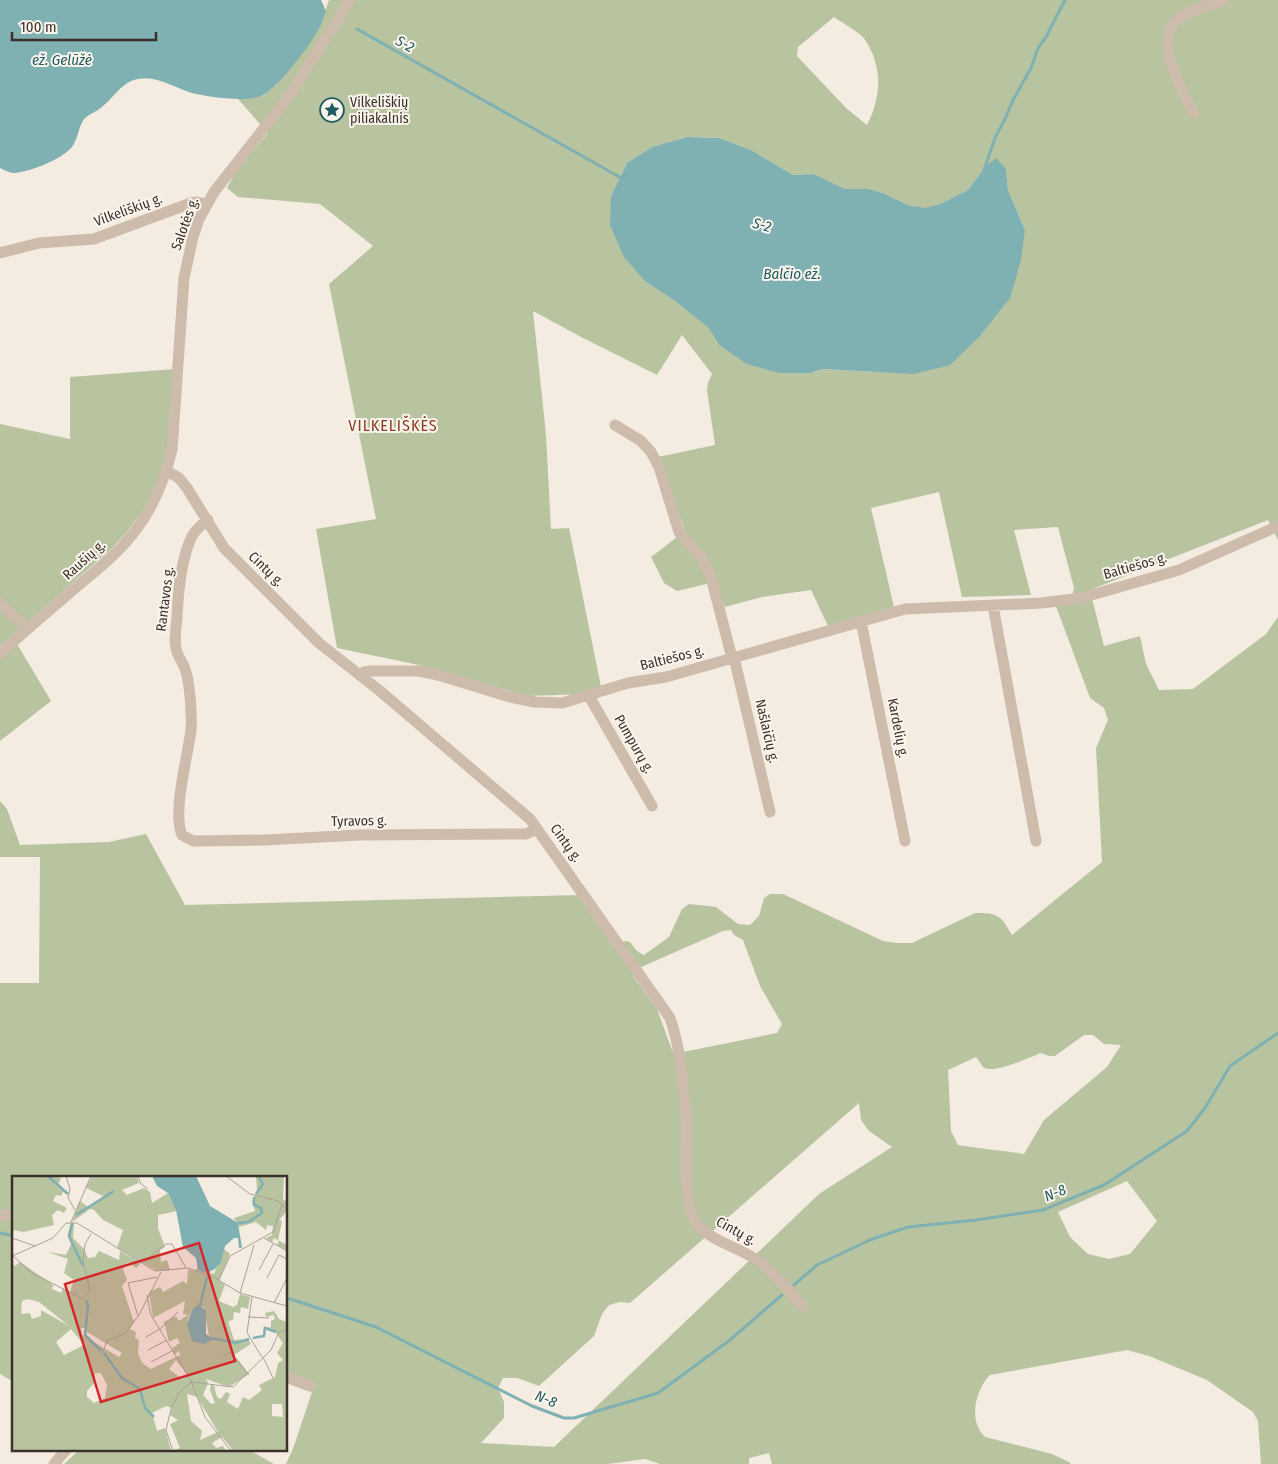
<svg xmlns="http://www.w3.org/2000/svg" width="1278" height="1464" viewBox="0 0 1278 1464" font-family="'Fira Sans Condensed',sans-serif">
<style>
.green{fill:#b8c4a0;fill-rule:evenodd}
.water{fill:#7fb0b2}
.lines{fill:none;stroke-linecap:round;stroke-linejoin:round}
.stream{stroke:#7fb0b2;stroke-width:3}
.street{stroke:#cdbbac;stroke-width:11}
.labels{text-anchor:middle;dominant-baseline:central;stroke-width:4;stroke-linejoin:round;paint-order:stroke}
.poi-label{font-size:14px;fill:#3b302b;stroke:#fbf5ee;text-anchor:start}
.street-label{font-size:14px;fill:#3b302b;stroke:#fbf5ee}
.water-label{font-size:15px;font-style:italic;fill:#1f5a5e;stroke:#fbf5ee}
.quarter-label{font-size:16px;letter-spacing:1px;fill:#8c3b22;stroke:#fbf5ee}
.inset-river{fill:none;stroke:#7fb0b2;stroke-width:2.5}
.inset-road{fill:none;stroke:#aaa098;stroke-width:1}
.view{fill:#d62828;fill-opacity:0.15;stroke:#d62828;stroke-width:2.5}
.inset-edge{fill:none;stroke:#3b302b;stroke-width:2.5}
</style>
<rect width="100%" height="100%" fill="#f4ebe1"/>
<!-- green -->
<path class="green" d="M329,0h949v540l-10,-20 -178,70 14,56 36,-10 6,28 13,26 34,-1 73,-55 12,-17v847h-17l-3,-43 -5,-9 -46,-32 -58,-24 -22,-6 -137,25c-15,15 -22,46 -5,62l67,17 17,8 2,2h-299l-3,-11 -20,5v6h-89l-15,-5 -37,5h-322l8,-18 18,-54 -26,-13v-201h-272v204l-14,-8v-391h39l1,-126h-40v-56l7,8 13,36 89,-3 37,-8 39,71 396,-10 31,50c26,-10 14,2 32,10l25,-18 13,-28 7,-5 27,3 22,17 12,1 9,-9 5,-18 6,-4h13l100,47 13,2h16l63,-30c24,-1 27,4 37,22l90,-73 -6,-114 12,-28 -4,-12 -14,-10 -34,-92 14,-1 4,-17 -16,-61 -44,3 17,65 -69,2 -23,-105 -68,16 23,99 -66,19 -17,-36 -49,7 -37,10 -10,-25 -38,9 -13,-8 -13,-26 34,-26 -27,-74 57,-12 -8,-55 1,-7 4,-9 -30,-39 -25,40 -74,-37 -50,-27 13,124 5,94 18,-1 32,159 -16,7 -58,2 -108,-31 -82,-17 -21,-119 60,-10 -47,-235 44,-38 -53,-42 -82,-7 -11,-9 9,-17 32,-38 -30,-34 24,-3 14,-11 18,-21 25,-35zM834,17c7,5 24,15 29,20 20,27 19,59 4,88l-21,-17 -49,-52 1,-9zM687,137l32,1 32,12 42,25 21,-1 31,15h24l14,4 27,13 15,3 15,-5 28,-14 17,-23 21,2 2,21 17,40 -150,142 -53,-3 -11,4 -92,-28 -9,-17 -35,-27 -29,-19 -35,-86 16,-33 25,-16zM731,930l3,5 9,5 17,46 22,38 -5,9 -99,20 -6,-3 -15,-41 -24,-33 6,-8 84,-37zM1084,1035h9l11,9 17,1 -14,22 -63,53 -20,34c-22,-4 -44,-5 -66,-9l-7,-14 -3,-61 28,-13c2,2 5,7 7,10 10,8 47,-10 58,-14l8,3h6zM859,1103l2,17 8,11 23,16 -73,47 -265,253 -73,-4 23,-25v-16l-6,-14 5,-10h14l22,8 55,-50 8,-22 7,-9 11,-3 10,1zM1127,1181l30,40 -27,33 -21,5 -21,-5 -18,-17 -12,-25z
M175,369l-10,97 -18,39 -21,28 -16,17 -110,96v-222l70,15v-62z
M17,644l34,57 -51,40v-82z
M79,1450h170l25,14h-210z"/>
<!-- water -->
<path class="water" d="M0,0h321l5,11c-3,6 -4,13 -7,18 -10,17 -39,57 -56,66 -16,8 -54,2 -71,-2 -20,-6 -39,-21 -61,-12 -11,5 -19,18 -28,25 -5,5 -14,8 -19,13 -6,9 -6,20 -12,28 -10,12 -42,25 -58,26 -4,0 -10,-3 -14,-5z
M687,137l32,1 32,12 42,25 21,-1 31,15h24l14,4 27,13 15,2 15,-4 28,-14 17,-23 11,-9 10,11 2,21 17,40 -4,30 -11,38 -31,39 -29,28 -36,9 -92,-5 -11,4h-32l-32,-9 -28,-19 -10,-17 -34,-27 -29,-19 -22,-25 -14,-32 1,-29 16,-33 25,-16z"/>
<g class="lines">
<!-- stream -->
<path class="stream" d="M357,29l266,150
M984,170l11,-32 10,-19 7,-17 19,-34 7,-20 8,-11 19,-37
M0,1233l14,3
M794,1285l23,-20 53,-25 38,-13 68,-7 67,-10 61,-25 83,-54 18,-23 25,-42 48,-33
M286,1299h4l86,28 156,79 32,12h10l84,-25 72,-53 52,-45"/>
<!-- street -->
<path class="street" d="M1194,113c-13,-25 -43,-74 -14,-96 10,-7 32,-12 44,-17
M0,253l39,-10 55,-4 97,-36 6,-1 9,2
M615,425l26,16 10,11 8,15 20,65 22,25 10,20 21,81
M167,471l12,7 8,10 37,60 95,95 61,48 150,128 140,199c11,32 13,64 16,98 2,29 -6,86 12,109 12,15 39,22 56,33 19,12 33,32 49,48
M208,520c-9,6 -16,13 -19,23 -9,24 -11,50 -12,75 -1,10 -3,21 -1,30 1,8 7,14 9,21 5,12 7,48 6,61 -3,25 -19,83 -9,105l11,6 72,-1 94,-5 167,-1 11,-5
M0,603c9,10 18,17 27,26
M993,606l43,235
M861,621l44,220
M0,654c24,-23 50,-44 75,-66 23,-19 46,-37 63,-61 17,-23 27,-49 34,-77l12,-172 9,-41 6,-18 15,-27 76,-97 60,-95
M734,657l36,155
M361,676l3,-4 6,-1h49l19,4 72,22 25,5 27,1 66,-20 38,-6 239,-68 137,-6 39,-5 98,-28 99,-44
M589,696l63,110
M0,1215l14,1
M286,1377l24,9
M54,1464l12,-14"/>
</g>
<!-- icons -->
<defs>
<g id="sight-ring" transform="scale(1.25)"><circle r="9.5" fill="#fbf5ee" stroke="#1f5a5e" stroke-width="1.5"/><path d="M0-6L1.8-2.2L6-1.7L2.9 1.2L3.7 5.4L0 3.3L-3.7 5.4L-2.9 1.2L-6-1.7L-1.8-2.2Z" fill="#1f5a5e"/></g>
</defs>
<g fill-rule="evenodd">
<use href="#sight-ring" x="332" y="110"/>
</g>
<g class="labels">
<!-- poi labels -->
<g class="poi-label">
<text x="350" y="102">Vilkeliškių<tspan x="350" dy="16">piliakalnis</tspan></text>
</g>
<!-- street labels -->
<g class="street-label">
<text transform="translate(128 210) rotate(-20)">Vilkeliškių g.</text>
<text transform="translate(185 224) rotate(-70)">Salotės g.</text>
<text transform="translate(84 560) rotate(-42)">Raušių g.</text>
<text transform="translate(1135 566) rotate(-16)">Baltiešos g.</text>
<text transform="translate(266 569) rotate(44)">Cintų g.</text>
<text transform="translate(165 599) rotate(-83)">Rantavos g.</text>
<text transform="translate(672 658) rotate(-14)">Baltiešos g.</text>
<text transform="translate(898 728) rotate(79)">Kardelių g.</text>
<text transform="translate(767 731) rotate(77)">Našlaičių g.</text>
<text transform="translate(634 744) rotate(60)">Pumpurų g.</text>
<text transform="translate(359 821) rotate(-1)">Tyravos g.</text>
<text transform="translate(566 843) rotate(54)">Cintų g.</text>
<text transform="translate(736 1231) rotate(29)">Cintų g.</text>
</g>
<!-- water labels -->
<g class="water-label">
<text transform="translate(405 44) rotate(30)">S-2</text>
<text x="62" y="60">ež. Gelūžė</text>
<text transform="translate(762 225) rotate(15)">S-2</text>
<text x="792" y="274">Balčio ež.</text>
<text transform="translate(1055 1193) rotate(-22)">N-8</text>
<text transform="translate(546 1399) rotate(22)">N-8</text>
</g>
<!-- quarter labels -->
<g class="quarter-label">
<text x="393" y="425">VILKELIŠKĖS</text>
</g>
</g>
<!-- overview -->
<g transform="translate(12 1176)">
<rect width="275" height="275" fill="#f4ebe1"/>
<path d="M0,0h47l2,3 -3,5 10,10 -5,-2 -2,4 -5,-1 -3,6 14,7 -3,5 -6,-3 -6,5 2,10 -31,7 -9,-2 -2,7zM80,0h45l2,7 -17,7 5,5 17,-7 6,4 2,11 16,-10 9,18 -19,4v13l7,19 -5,3 1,12 6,-2 3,10 -13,1 -40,-23 6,-18 -20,-10 -9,-10 -4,-1 -18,13 8,-21 8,6 17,-10 -19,-9zM244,0h28l-1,24 4,1v10l-8,9 3,1 -4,19 9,5v5l-10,-5 2,-4 -5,-3 -2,4 -6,-4 6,-3 1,-9 -6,-1 -1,5 -10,-8 -17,5 -5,-9 21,-7 -3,-10 5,-10zM59,46l3,1 -1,15 11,11 4,9 7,-1 4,-6 20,9 1,-9 21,12 -5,5 -8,-6 -5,7 4,11 -5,6 12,36 -4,7 6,3 -1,6 4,2 -1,13 4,10 9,6 29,-14 -1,-4 -5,4 -2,-7 8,-5 -3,-5 -8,4 -5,-20 12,-6 3,5 9,-6 -5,-1 2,-13 -32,17 -4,-26 11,-5 3,5 20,-11 4,3 1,-15 7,2 2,-3 17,6 10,-25 6,5 -11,26 6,5 -6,16 14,6 4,-2 3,-11 10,3 -2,12 -7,-2 -1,6 -6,-1 -1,8 -5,1 6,19 14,-1 3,5 -17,11 15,19 -20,13 -23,-8 2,4 -5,12 8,9 4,-1 -5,-13 1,-6 3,1 3,12 4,2 5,-7 4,2 -3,8 11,7 5,-12 6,3 13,-10 -3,-5 16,-8 3,-14 5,-3 -6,-7 6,-10 -7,-10 -11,-4v7l-2,-6 1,-2 7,-1v-6l4,-2 -1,-4 -8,2 -1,-4 9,-2 5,8 8,3v129h-59l4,-2 -10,-12 -10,6 4,5 7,-2 3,5h-214v-188l3,3 5,-4 33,23 -1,4 9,4 2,-5 7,4 4,-12 -10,-7 4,-14 -20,-7 18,3 5,-11 -3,-11zM16,123l11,3 30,24 -28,-16v6l-9,3 -2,-6 -9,1 1,-13zM192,131l5,30 -18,1 -3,-19 4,-9zM69,152h6v4l35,21 -3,4 -37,-22zM59,153l13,16 -20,10 -8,-13zM164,184l11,14 -5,5 -13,-10zM83,197h6l6,12 -2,13 -11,5 -7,-6v-6l8,-9zM175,218l10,3 21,35 -18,8 2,-9 -11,-10zM260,228h10l1,13 -11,-1zM154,230l6,2 -2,7 8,5 -8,4 10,24 -9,3 -6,-23 -8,3 -5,-18z" fill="#b8c4a0" fill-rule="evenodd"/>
<path d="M140,0h44l14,30 28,17 4,25h-3l-1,-10h-4l-9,8 -4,16 -6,7 -8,4 -9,-3 -2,-12 -13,-11 -7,-37 -8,-17 -11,-7zM186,129l8,5v24l7,5 -9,5 -12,-3 -5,-16 5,-15z" fill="#7fb0b2"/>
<path class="inset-river" d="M36,0l20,18M244,18l7,-10 -5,-8M64,39l38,-24M226,47l10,-1 14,-9 -1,-5 -7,-3v-8M60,48l-3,12 14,30M74,124l2,6 -3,29 16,16M188,130l7,-29M199,162l25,5 13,-4M241,162l11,-2 1,-8 11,4M92,177l18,25 18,11 5,19 9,9"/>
<path class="inset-road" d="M54,0l4,13 -2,9 7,12M126,0l3,8 7,5M214,0l24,18 28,7 9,8M59,46l20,-46M0,62l23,8M252,62l23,13M0,80l41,-18 13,-15h11l78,48 33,-3 27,10 25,15 47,13M1,80l19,17 51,26M130,87l24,-19h6l14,24M247,94l14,-26M255,102l12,-23 8,4M207,104l11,-24 43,-24 9,-27M228,117l14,-48M135,119l4,20 40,66 14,36 26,34M240,121l-5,36 15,24M71,123l7,-8 -7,-30 2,-17 6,-10M262,127l13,-25M126,140l-10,-33 29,-6M236,141l21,1M148,153l18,-17M134,161l14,-8M136,174l19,-10M90,178l5,-13 18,-8 14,-18 22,-43M210,180l9,-4 18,23M251,181l10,21M139,186l21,-11M179,206l42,5 38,-37 8,-18 8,-2M161,275l-7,-21 5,-21 8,-16 12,-11"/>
<path class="view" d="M187,67l36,118 -134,41 -36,-118z"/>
<rect width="275" height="275" class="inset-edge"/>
</g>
<!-- scale -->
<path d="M12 32v8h144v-8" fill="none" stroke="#3b302b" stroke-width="2.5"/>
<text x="20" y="32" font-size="15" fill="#3b302b" stroke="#fbf5ee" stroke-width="4" paint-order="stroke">100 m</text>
</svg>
